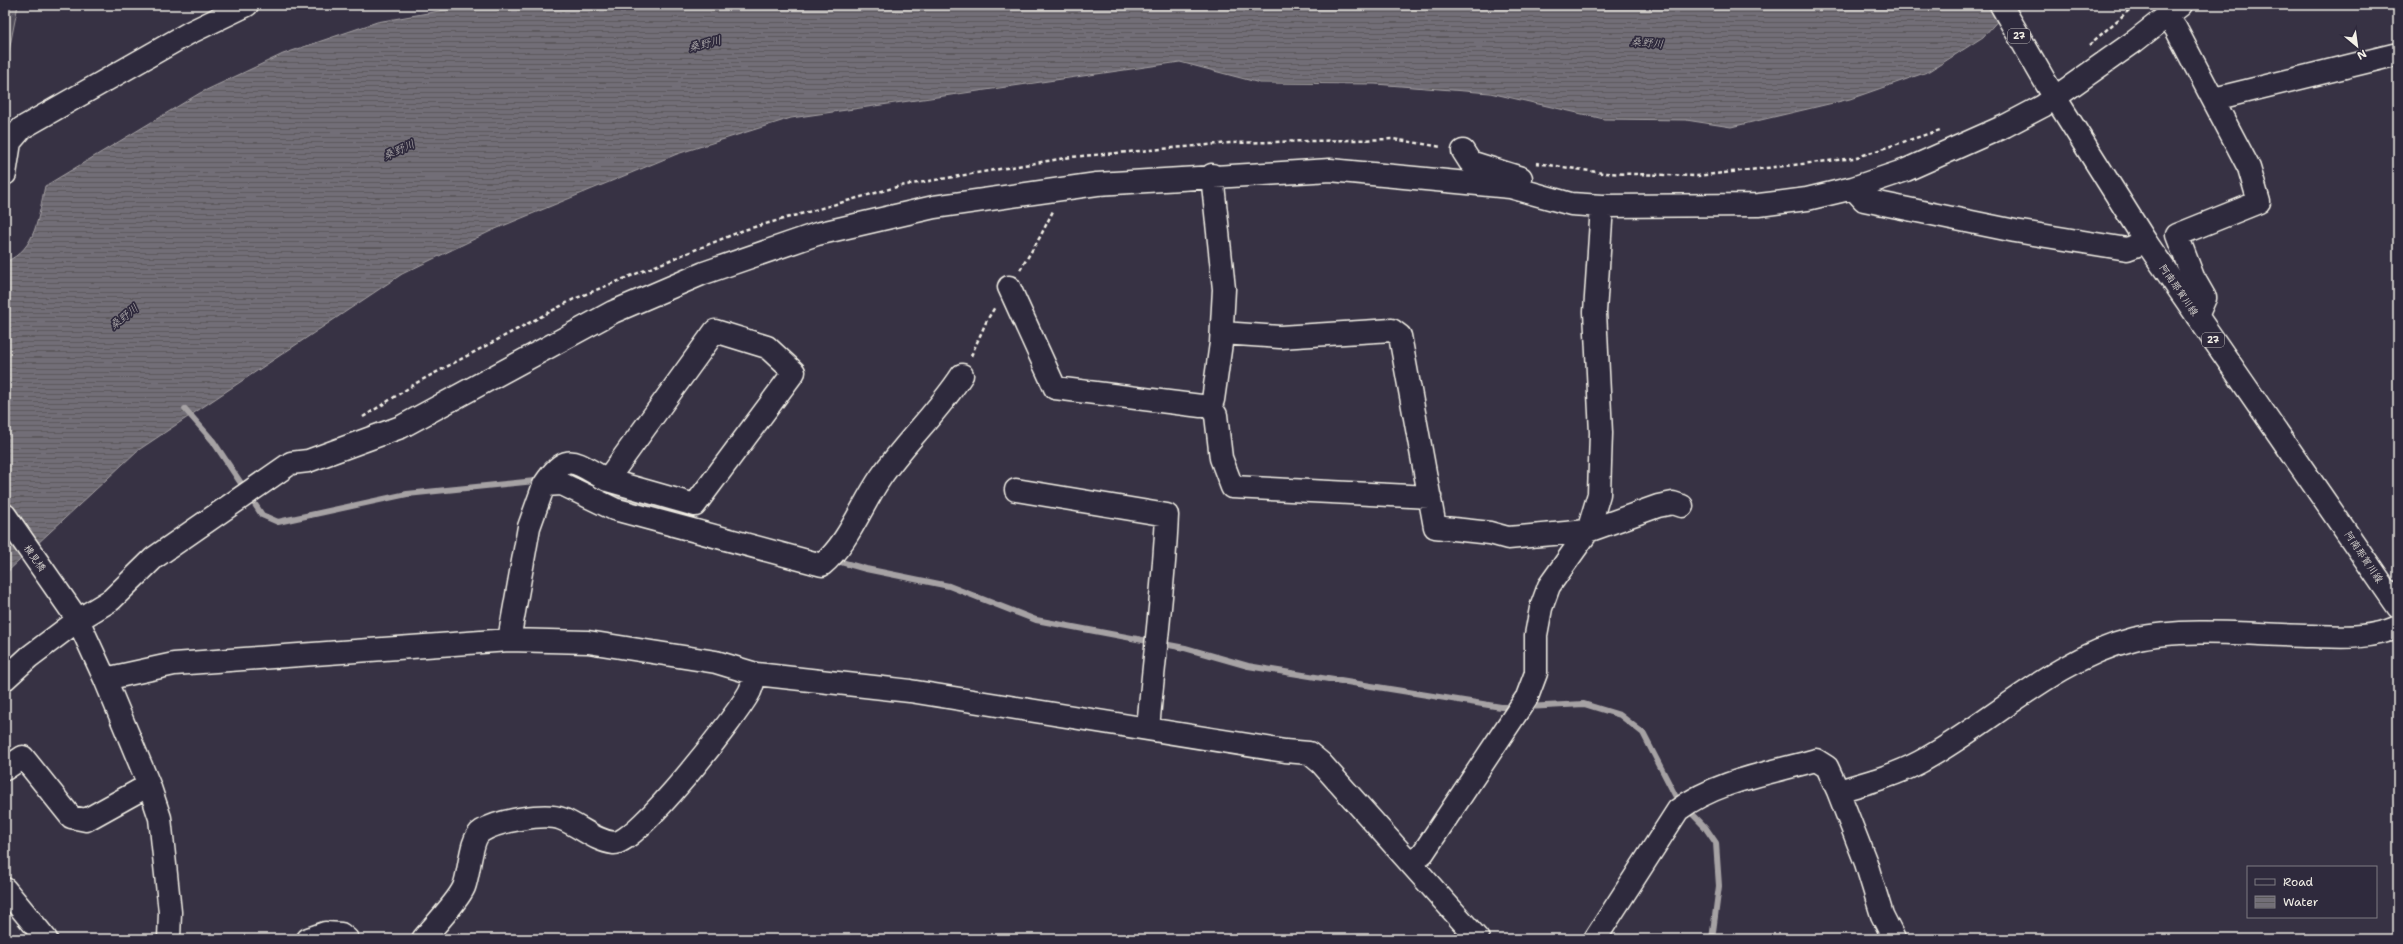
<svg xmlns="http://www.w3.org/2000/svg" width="2403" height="944" viewBox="0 0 2403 944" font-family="'Shantell Sans','Klee One',sans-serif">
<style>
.forest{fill:url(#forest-crowns);stroke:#a29ea0}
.water{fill:url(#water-rules);stroke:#a6a2a4}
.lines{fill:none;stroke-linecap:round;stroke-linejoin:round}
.stream{stroke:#a6a2a4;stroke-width:6}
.minor-casing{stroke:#f4f1e8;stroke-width:25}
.major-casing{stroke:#f4f1e8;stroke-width:25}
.path{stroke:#f4f1e8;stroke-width:2.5;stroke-dasharray:4 3;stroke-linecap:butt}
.minor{stroke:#2f2a3d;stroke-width:22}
.major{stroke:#2f2a3d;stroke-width:22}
.labels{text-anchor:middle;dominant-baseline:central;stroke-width:3.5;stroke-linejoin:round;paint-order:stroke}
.shield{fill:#2f2a3d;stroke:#b9b5b5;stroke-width:1}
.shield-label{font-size:9px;font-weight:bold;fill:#f4f1e8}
.street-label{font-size:10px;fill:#f4f1e8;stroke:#2f2a3d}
.water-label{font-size:11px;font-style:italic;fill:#bab6b5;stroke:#2f2a3d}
</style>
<defs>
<pattern id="forest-crowns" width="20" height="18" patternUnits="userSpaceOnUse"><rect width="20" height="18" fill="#504b59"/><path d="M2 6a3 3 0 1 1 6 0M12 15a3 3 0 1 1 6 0" fill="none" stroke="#6a6571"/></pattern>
<pattern id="water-rules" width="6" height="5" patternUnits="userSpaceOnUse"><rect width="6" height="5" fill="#726e77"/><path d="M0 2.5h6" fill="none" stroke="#5b595c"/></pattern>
</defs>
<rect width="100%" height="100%" fill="#373244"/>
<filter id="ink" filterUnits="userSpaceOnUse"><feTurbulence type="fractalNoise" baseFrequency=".025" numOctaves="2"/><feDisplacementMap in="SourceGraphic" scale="8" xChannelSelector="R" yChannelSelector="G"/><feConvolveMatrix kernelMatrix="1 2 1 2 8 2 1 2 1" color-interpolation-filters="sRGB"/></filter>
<g filter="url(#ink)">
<!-- forest -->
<path class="forest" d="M5,5h13l-13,66z"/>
<!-- water -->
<path class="water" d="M473,5h1539l-29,32 -53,34 -80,28 -119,28 -45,-7 -82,-1 -114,-26 -115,-9 -115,-1 -80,-21 -389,56 -114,36 -184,76 -91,44 -265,177 -132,123v-312c32,-13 33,-46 40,-76l155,-93 83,-39 94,-32z"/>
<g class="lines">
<!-- stream -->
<path class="stream" d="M185,409l28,32 49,74 16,7 129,-28 128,-13
M571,478l15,4 34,16 53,16
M834,560l32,9 83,17 87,34 149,28 63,18 253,41h14
M1526,707l58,-3 36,11 23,18 33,64 29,30 11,16 3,43 -7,53"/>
<!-- minor casing -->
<g class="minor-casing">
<path id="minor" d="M2167,16l9,13 73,139 10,34 -82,33 16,42 12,21 -8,18
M2214,99l184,-45
M1463,151l7,11 51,16
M5,174l5,-32 12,-14 167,-95 58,-28
M1853,188l53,-18 99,-44 38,-20 92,-65 46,-36
M1009,287l46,101 146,18 8,-1 7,10 5,43 11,29 198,10
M1222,333l58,4 112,-7 8,6 35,191 55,6 18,5 80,-7 70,-25 15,-3 9,3
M1209,405l4,-5 8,-57 3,-54 -12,-114
M544,485c24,-36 31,-22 63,-5l108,-149 52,16 27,25 -99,133 -88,-25
M1016,490l151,25c-3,72 -13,142 -19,214
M5,515l73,105 27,59 44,106 11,33 10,94 -1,27
M509,640l20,-113 15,-42 18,-1 52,25 208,56c27,-23 39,-59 59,-88 25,-36 57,-65 81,-102
M5,679l24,-22 49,-37 33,-20 43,-42 137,-95 17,-2 93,-34 212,-115 91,-39 113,-39 117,-27 163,-23 233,-14 180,17 61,17 31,2
M105,679l69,-15 335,-24 79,2 128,20 40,12 154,17 375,60 24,2 12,10 157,176
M5,769l18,-12 48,60 15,3 63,-35
M1838,791l28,72 16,52 12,24
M1410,862l13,-9 104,-156 9,-24v-38l5,-27 8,-22 39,-55 11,-37 2,-61 -6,-121 7,-106 157,-1 48,-6 46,-11 11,12 151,31 112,18 19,-7
M5,889l41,50
M308,939l17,-6 16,1 6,5
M423,939c11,-13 35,-38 41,-52 6,-15 6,-49 18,-56 16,-10 63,-19 80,-12 18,7 33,22 52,24 22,2 124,-128 136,-152 2,-5 4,-11 6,-17
M1595,939l83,-129c38,-29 92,-37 138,-50l11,7 11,24c28,-8 56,-15 82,-29 72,-39 134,-103 214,-123 51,-12 125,-4 178,-3 30,1 58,3 86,-9"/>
</g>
<!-- major casing -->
<g class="major-casing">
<path id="major" d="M2001,5l45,78 100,159 252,365"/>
</g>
<!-- path -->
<path class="path" d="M2089,45l46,-40
M1536,163l67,10 94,3 157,-18 86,-28
M1020,270l20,-33 13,-26
M971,356l16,-36 8,-13
M363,417l55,-35 156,-83 170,-69 156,-44 171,-29 159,-14 163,-4 49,8"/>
<!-- minor -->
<use href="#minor" class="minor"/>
<!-- major -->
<use href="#major" class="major"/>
</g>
</g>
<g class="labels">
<!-- shield labels -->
<g class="shield">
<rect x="2008" y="29" width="22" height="14" rx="3"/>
<rect x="2202" y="333" width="22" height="14" rx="3"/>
</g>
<g class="shield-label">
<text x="2019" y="36">27</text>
<text x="2213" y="340">27</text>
</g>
<!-- street labels -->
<g class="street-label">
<text transform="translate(2179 290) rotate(55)">阿南那賀川線</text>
<text transform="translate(2364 557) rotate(56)">阿南那賀川線</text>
<text transform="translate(35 558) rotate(55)">横見橋</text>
</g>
<!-- water labels -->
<g class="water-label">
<text transform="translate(1647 43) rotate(4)">桑野川</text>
<text transform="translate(705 44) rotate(-14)">桑野川</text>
<text transform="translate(399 150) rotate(-24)">桑野川</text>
<text transform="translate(124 317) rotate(-39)">桑野川</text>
</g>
</g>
<!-- margin -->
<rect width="2403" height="944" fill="none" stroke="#2f2a3d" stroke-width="20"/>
<rect x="10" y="10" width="2383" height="924" fill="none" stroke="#f4f1e8" stroke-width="1.5" filter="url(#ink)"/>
<!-- legend -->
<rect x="2247" y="866" width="130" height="52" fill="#2f2a3d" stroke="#7e7a81"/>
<rect x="2255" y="879" width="20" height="6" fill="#2f2a3d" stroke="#7e7a81"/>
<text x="2283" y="886" font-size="12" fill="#f4f1e8">Road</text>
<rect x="2255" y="896" width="20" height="12" fill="url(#water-rules)" stroke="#7e7a81"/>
<text x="2283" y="906" font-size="12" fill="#f4f1e8">Water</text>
<!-- north arrow -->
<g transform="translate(2357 46) rotate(151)" stroke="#2f2a3d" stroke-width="3" paint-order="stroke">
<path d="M0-3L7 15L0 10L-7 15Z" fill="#f4f1e8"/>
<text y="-6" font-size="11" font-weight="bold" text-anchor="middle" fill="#f4f1e8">N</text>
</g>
</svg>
